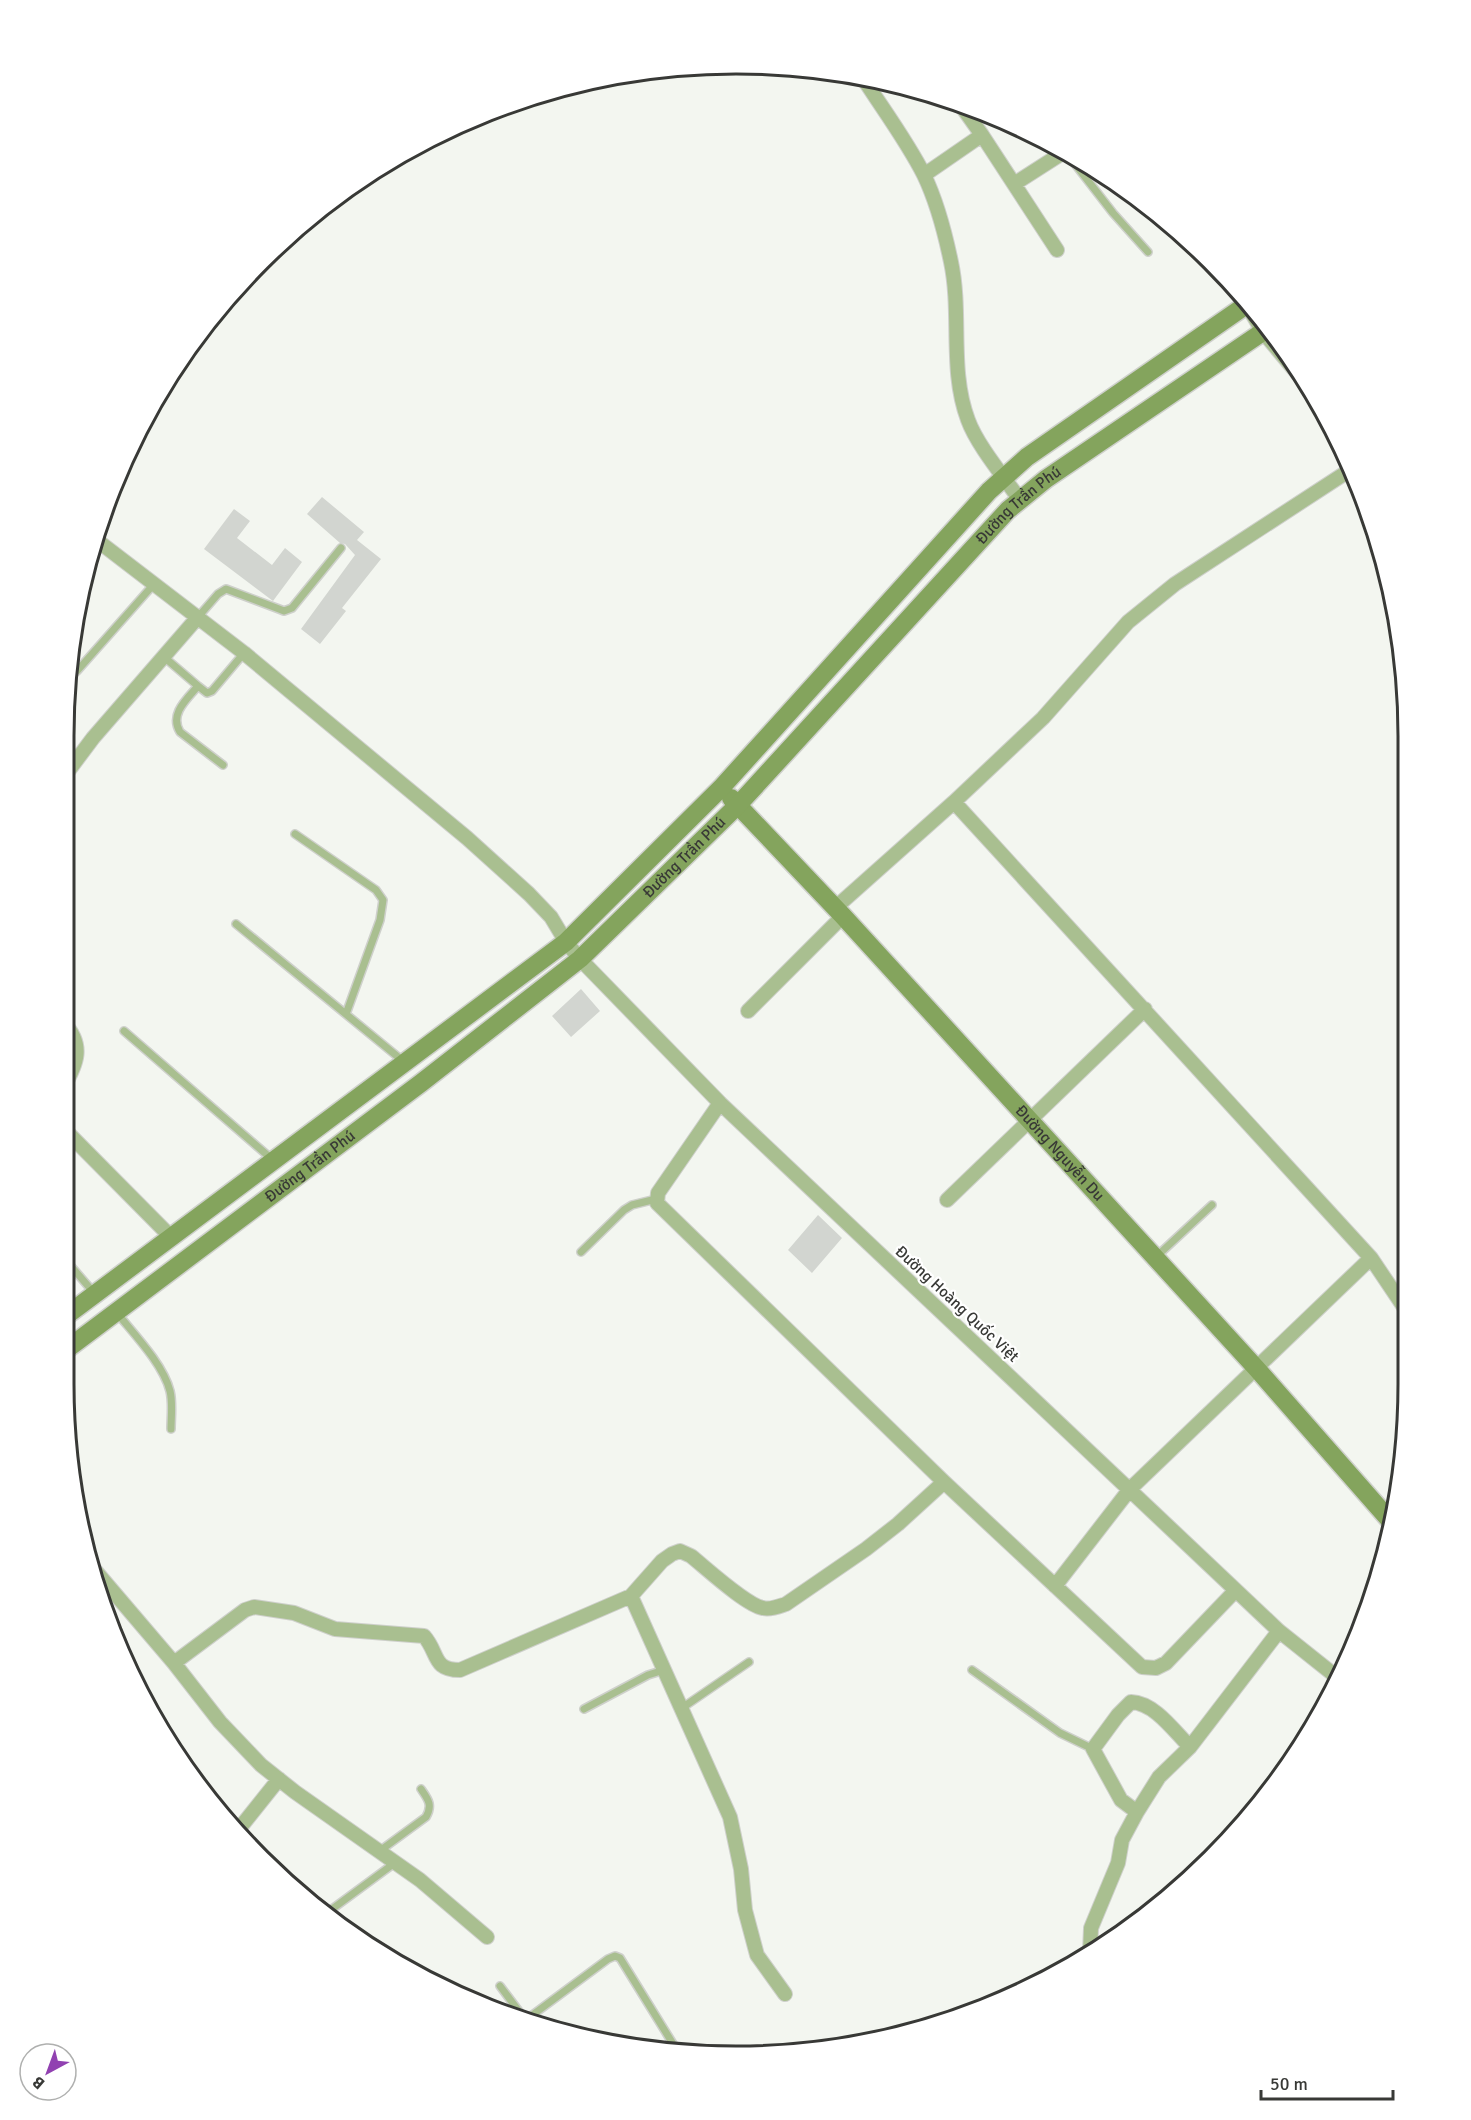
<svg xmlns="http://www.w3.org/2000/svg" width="1471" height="2120" viewBox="0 0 1471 2120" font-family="Signika,sans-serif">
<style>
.building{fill:#d2d5d0}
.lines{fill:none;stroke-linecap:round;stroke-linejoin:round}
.lane-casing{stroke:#ced0cb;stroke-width:10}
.street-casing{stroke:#ced0cb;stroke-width:16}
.secondary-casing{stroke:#ced0cb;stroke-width:21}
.lane{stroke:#a9bf90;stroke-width:7}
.street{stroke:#a9bf90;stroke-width:14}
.secondary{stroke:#84a45d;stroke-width:18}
.labels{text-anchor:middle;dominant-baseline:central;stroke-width:4.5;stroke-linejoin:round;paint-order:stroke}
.street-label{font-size:16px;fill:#383936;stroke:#fff}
.rim{fill:none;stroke:#383936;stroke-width:3}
</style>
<rect width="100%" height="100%" fill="#f3f6f0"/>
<!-- building -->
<path class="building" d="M322,497l42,35 -7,8 24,19 -39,49 4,3 -26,33 -19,-15 54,-74 -10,-11 -5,-1 -33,-29z
M234,509l16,12 -13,17 35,27 13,-17 17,14 -29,39 -69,-52z
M581,989l19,22 -29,26 -19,-21z
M818,1215l24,23 -30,35 -24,-23z"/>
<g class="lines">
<!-- lane casing -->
<g class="lane-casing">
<path id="lane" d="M1068,155l45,58 35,39
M198,617l20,-23 8,-5 53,20 5,2 8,-3 49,-60
M164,657l34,29c-11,13 -29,28 -18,46l43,33
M69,676l8,-5 77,-87
M198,686l9,7 5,-2 32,-38
M295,834l81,56 7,10 -3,20 -34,94
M236,924l167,137
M124,1031l149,129
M581,1252l43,-42 8,-5 24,-6
M1157,1256l55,-51
M63,1257l32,37
M117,1313c17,21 46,51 53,78 3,12 1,26 1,38
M972,1670l88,63 33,16
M682,1708l67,-46
M584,1709l64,-34 16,-5
M381,1850l45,-33c7,-12 2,-18 -5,-28
M324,1915l72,-53
M500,1986l24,32
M527,2019l81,-60 7,-3 5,2 58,94"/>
</g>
<!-- street casing -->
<g class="street-casing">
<path id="street" d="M861,75c21,33 46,66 63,100 13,27 21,58 27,87 11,52 -2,108 17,158 9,25 36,57 52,80
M982,135l75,115
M924,175l58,-40 -22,-31
M1014,184l50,-32
M1247,305l16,27 40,48
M94,538l150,115 223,185 62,56 22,23 15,25 14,17 140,144 559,528 59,47
M63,778l30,-40 105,-121
M954,802l417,456 37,55
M835,908l119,-106 89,-84 85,-96 47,-38 175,-114
M748,1011l95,-95
M63,1088c14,-24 22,-43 0,-66
M720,1103l-62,90 -1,10 287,279 198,185 14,1 10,-5 69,-72
M63,1128l108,109
M947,1200l198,-191
M87,1561l87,102 71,-53 9,-3 40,6 41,16 89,7c15,17 8,34 36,34l171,-74 31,-35 10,-7 8,-3 11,5c15,12 55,49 72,52 8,2 17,-2 23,-4l80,-55 32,-25 46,-42
M1055,1586l75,-97 241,-231
M631,1596l99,221 11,52 4,41 12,45 28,39
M174,1663l46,59 41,43 34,27 125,88 67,57
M1190,1747l-31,30 -22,35 -16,-12 -28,-51 25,-34 13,-13c24,1 43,29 59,45l89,-116
M239,1829l40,-50
M1090,1952l1,-24 27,-65 4,-23 15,-28"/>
</g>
<!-- secondary casing -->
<g class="secondary-casing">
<g id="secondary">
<path id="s1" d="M731,798l112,118 414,453 136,155"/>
<path d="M63,1318l503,-376 155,-154 268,-297 38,-34 222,-154"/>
<path id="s2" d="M63,1352l358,-269 159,-124 158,-154 270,-295 38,-31 224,-152"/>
</g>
</g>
<!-- lane -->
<use href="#lane" class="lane"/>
<!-- street -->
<use href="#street" class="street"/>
<!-- secondary -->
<use href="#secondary" class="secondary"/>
</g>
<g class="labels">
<!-- street labels -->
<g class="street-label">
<text stroke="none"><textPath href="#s2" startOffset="1281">Đường Trần Phú</textPath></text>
<text stroke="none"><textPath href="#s2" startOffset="795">Đường Trần Phú</textPath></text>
<text stroke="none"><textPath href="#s1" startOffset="484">Đường Nguyễn Du</textPath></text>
<text stroke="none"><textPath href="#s2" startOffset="309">Đường Trần Phú</textPath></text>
<text transform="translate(957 1304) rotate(43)">Đường Hoàng Quốc Việt</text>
</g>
</g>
<!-- crop -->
<path d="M0 0H1471V2120H0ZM736 74H736A662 662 0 0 1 1398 736V1384A662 662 0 0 1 736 2046H736A662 662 0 0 1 74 1384V736A662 662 0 0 1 736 74Z" fill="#fff" fill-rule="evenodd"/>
<path class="rim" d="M736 74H736A662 662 0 0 1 1398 736V1384A662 662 0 0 1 736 2046H736A662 662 0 0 1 74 1384V736A662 662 0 0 1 736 74Z"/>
<!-- north arrow -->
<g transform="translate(48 2072) rotate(221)"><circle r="28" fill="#ffffff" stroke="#afb0af" stroke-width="1.5"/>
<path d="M0-4.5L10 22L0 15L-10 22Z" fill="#9141b1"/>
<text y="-9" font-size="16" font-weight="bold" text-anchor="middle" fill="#383936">B</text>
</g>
<!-- scale -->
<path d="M1261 2090v9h132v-9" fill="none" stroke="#383936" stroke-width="3"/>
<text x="1270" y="2090" font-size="18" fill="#383936" stroke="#ffffff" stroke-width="4.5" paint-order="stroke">50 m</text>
</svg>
